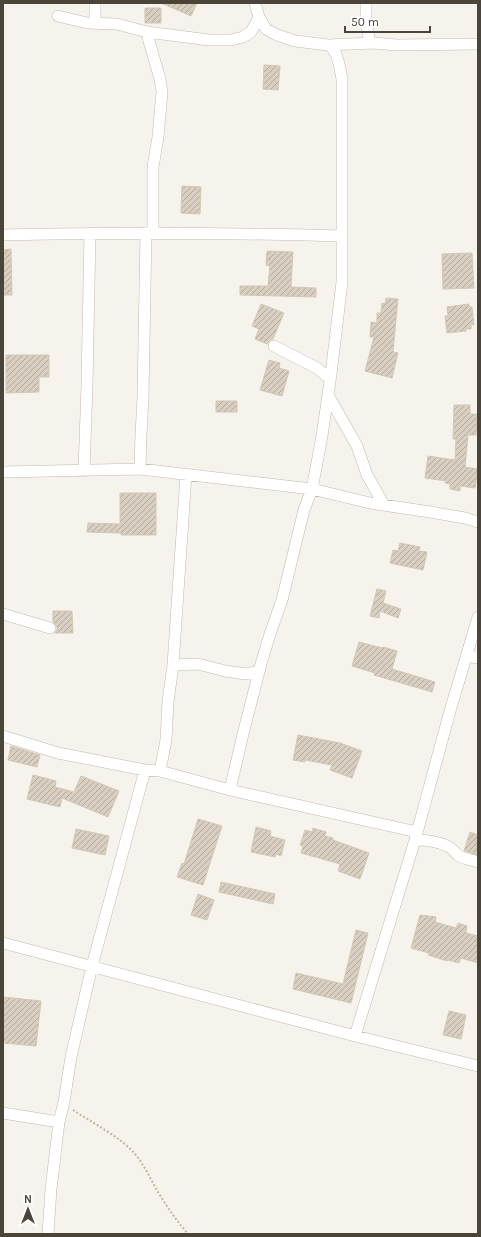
<svg xmlns="http://www.w3.org/2000/svg" width="481" height="1237" viewBox="0 0 481 1237" font-family="Karla,sans-serif">
<style>
.building{fill:url(#building-hatch);stroke:#d3c7b4}
.lines{fill:none;stroke-linecap:round;stroke-linejoin:round}
.street-casing{stroke:#c2bbae;stroke-width:12}
.path{stroke:#c4b79f;stroke-width:2;stroke-dasharray:2 2;stroke-linecap:butt}
.street{stroke:#fff;stroke-width:11}
</style>
<defs>
<pattern id="building-hatch" width="6" height="6" patternUnits="userSpaceOnUse"><rect width="6" height="6" fill="#d8cfc1"/><path d="M-1 1l2-2M0 6l6-6M5 7l2-2" fill="none" stroke="#b1aa9e"/></pattern>
</defs>
<rect width="100%" height="100%" fill="#f6f3ec"/>
<!-- building -->
<path class="building" d="M161,3h36l-6,13z
M145,8h16v15h-16z
M264,65l16,1 -2,24 -15,-1z
M182,186l19,1 -1,27 -19,-1z
M11,249l1,46h-9v-45z
M267,251l26,1 -2,35 25,1v9l-76,-2v-9h28l2,-20 -4,-1z
M472,253l2,35 -31,1 -1,-35z
M386,298l12,1 -5,53 5,1 -6,25 -27,-7 9,-34h-4l1,-15 6,1v-10h4l1,-10 3,1z
M261,304l23,9 -11,26 -3,1 -3,4 -12,-5 4,-10 -7,-3z
M469,304v3h3l2,18h-3v4h-6l1,2 -19,2 -2,-17h3l-1,-9z
M6,355h43v22h-10v15l-33,1z
M269,360l11,3 -1,5 10,3 -7,25 -22,-6z
M216,401h21v11h-21z
M454,405h16v9h7l-1,21h-8l-3,32 13,2 -3,19 -15,-2v5l-10,-2v-5l-5,-1 1,-2 -21,-3 3,-22 27,4 1,-21h-3z
M120,493h36v42h-35v-2l-34,-1 1,-9 32,1z
M400,543l20,4 -1,4 8,1 -4,18 -33,-7 3,-13 5,1z
M377,589l9,2 -3,12 18,6 -3,9 -18,-7 -1,7 -9,-2z
M53,611h19l1,22h-18l2,-3v-3l-4,-5z
M359,642l23,6 1,-1 14,4 -5,18 43,13 -3,10 -58,-17 1,-2 -23,-7z
M298,735l42,8 22,8 -10,27 -22,-8 2,-5 -27,-5v2l-12,-2z
M11,746l29,9 -3,12 -29,-7z
M33,775l23,6 -1,6 19,5 7,-16 38,15 -11,26 -46,-19 -2,9 -33,-8z
M198,819l24,7 -19,59 -26,-8 5,-14 2,1z
M256,827l15,4 -1,5 15,4 -4,16 -5,-2 -1,3 -24,-5z
M313,828l13,4 -1,4 8,2v2l36,13 -9,26 -22,-8 2,-7 -39,-11 2,-7 -3,-1 5,-15 7,2z
M76,829l33,7 -4,19 -33,-7z
M470,832l8,3v20l-14,-4z
M221,882l54,12 -2,10 -54,-12z
M198,894l16,6 -7,20 -16,-5z
M420,915l16,2 -1,5 21,6 2,-5 9,3 -1,7 12,3v27l-17,-5 -2,5 -11,-3 -1,1 -19,-6 1,-2 -18,-5z
M356,930l12,3 -17,70 -58,-14 3,-16 47,11z
M3,997l38,4 -5,45 -33,-3z
M449,1011l17,4 -5,24 -18,-4z"/>
<g class="lines">
<!-- street casing -->
<g class="street-casing">
<path id="street" d="M95,3v14l1,6
M255,3l4,14 7,12 11,6 18,6 33,4 46,-2 22,2 82,-1
M366,3v18l4,22
M58,16l29,7 30,1 30,8 62,8h22l12,-3 8,-5 8,-15
M147,32l2,9 11,38 2,13 -4,45 -5,30v66
M3,235c113,-3 226,-2 339,1
M274,346l43,22 13,11
M328,395l29,51 10,29 17,30
M140,469l1,-34 2,-38 3,-164
M84,471l3,-86 3,-152
M3,472l137,-3 172,20 58,14 60,9 35,6 13,4
M3,614l47,14
M466,656l12,2
M173,665l25,-1 27,7 21,3 13,-3
M3,736l55,17 87,17 15,1 70,19 187,42
M160,771l6,-31 2,-38 5,-37 13,-190
M230,790l13,-56 18,-70 9,-30 12,-34 22,-90 8,-21 10,-53 9,-62 11,-92v-203l-3,-15 -3,-10 -6,-9
M415,840c10,0 22,1 32,6 5,2 8,7 12,10 6,3 13,4 19,6
M3,943l352,93 123,30
M355,1036l60,-196 35,-129 28,-94
M3,1113l56,9 5,-20 7,-45 21,-91 53,-196
M48,1234l3,-45 8,-67"/>
</g>
<!-- path -->
<path class="path" d="M73,1110c18,12 49,28 62,44 11,13 17,29 26,43 8,13 17,25 27,37"/>
<!-- street -->
<use href="#street" class="street"/>
</g>
<!-- border -->
<rect width="481" height="1237" fill="none" stroke="#4b4439" stroke-width="8"/>
<!-- north arrow -->
<g transform="translate(28 1209)" stroke="#ffffff" stroke-width="3" paint-order="stroke">
<path d="M0-3L7 15L0 10L-7 15Z" fill="#4b4439"/>
<text y="-6" font-size="11" font-weight="bold" text-anchor="middle" fill="#4b4439">N</text>
</g>
<!-- scale -->
<path d="M345 26v6h85v-6" fill="none" stroke="#4b4439" stroke-width="2"/>
<text x="351" y="26" font-size="12" fill="#4b4439" stroke="#ffffff" stroke-width="3" paint-order="stroke">50 m</text>
</svg>
